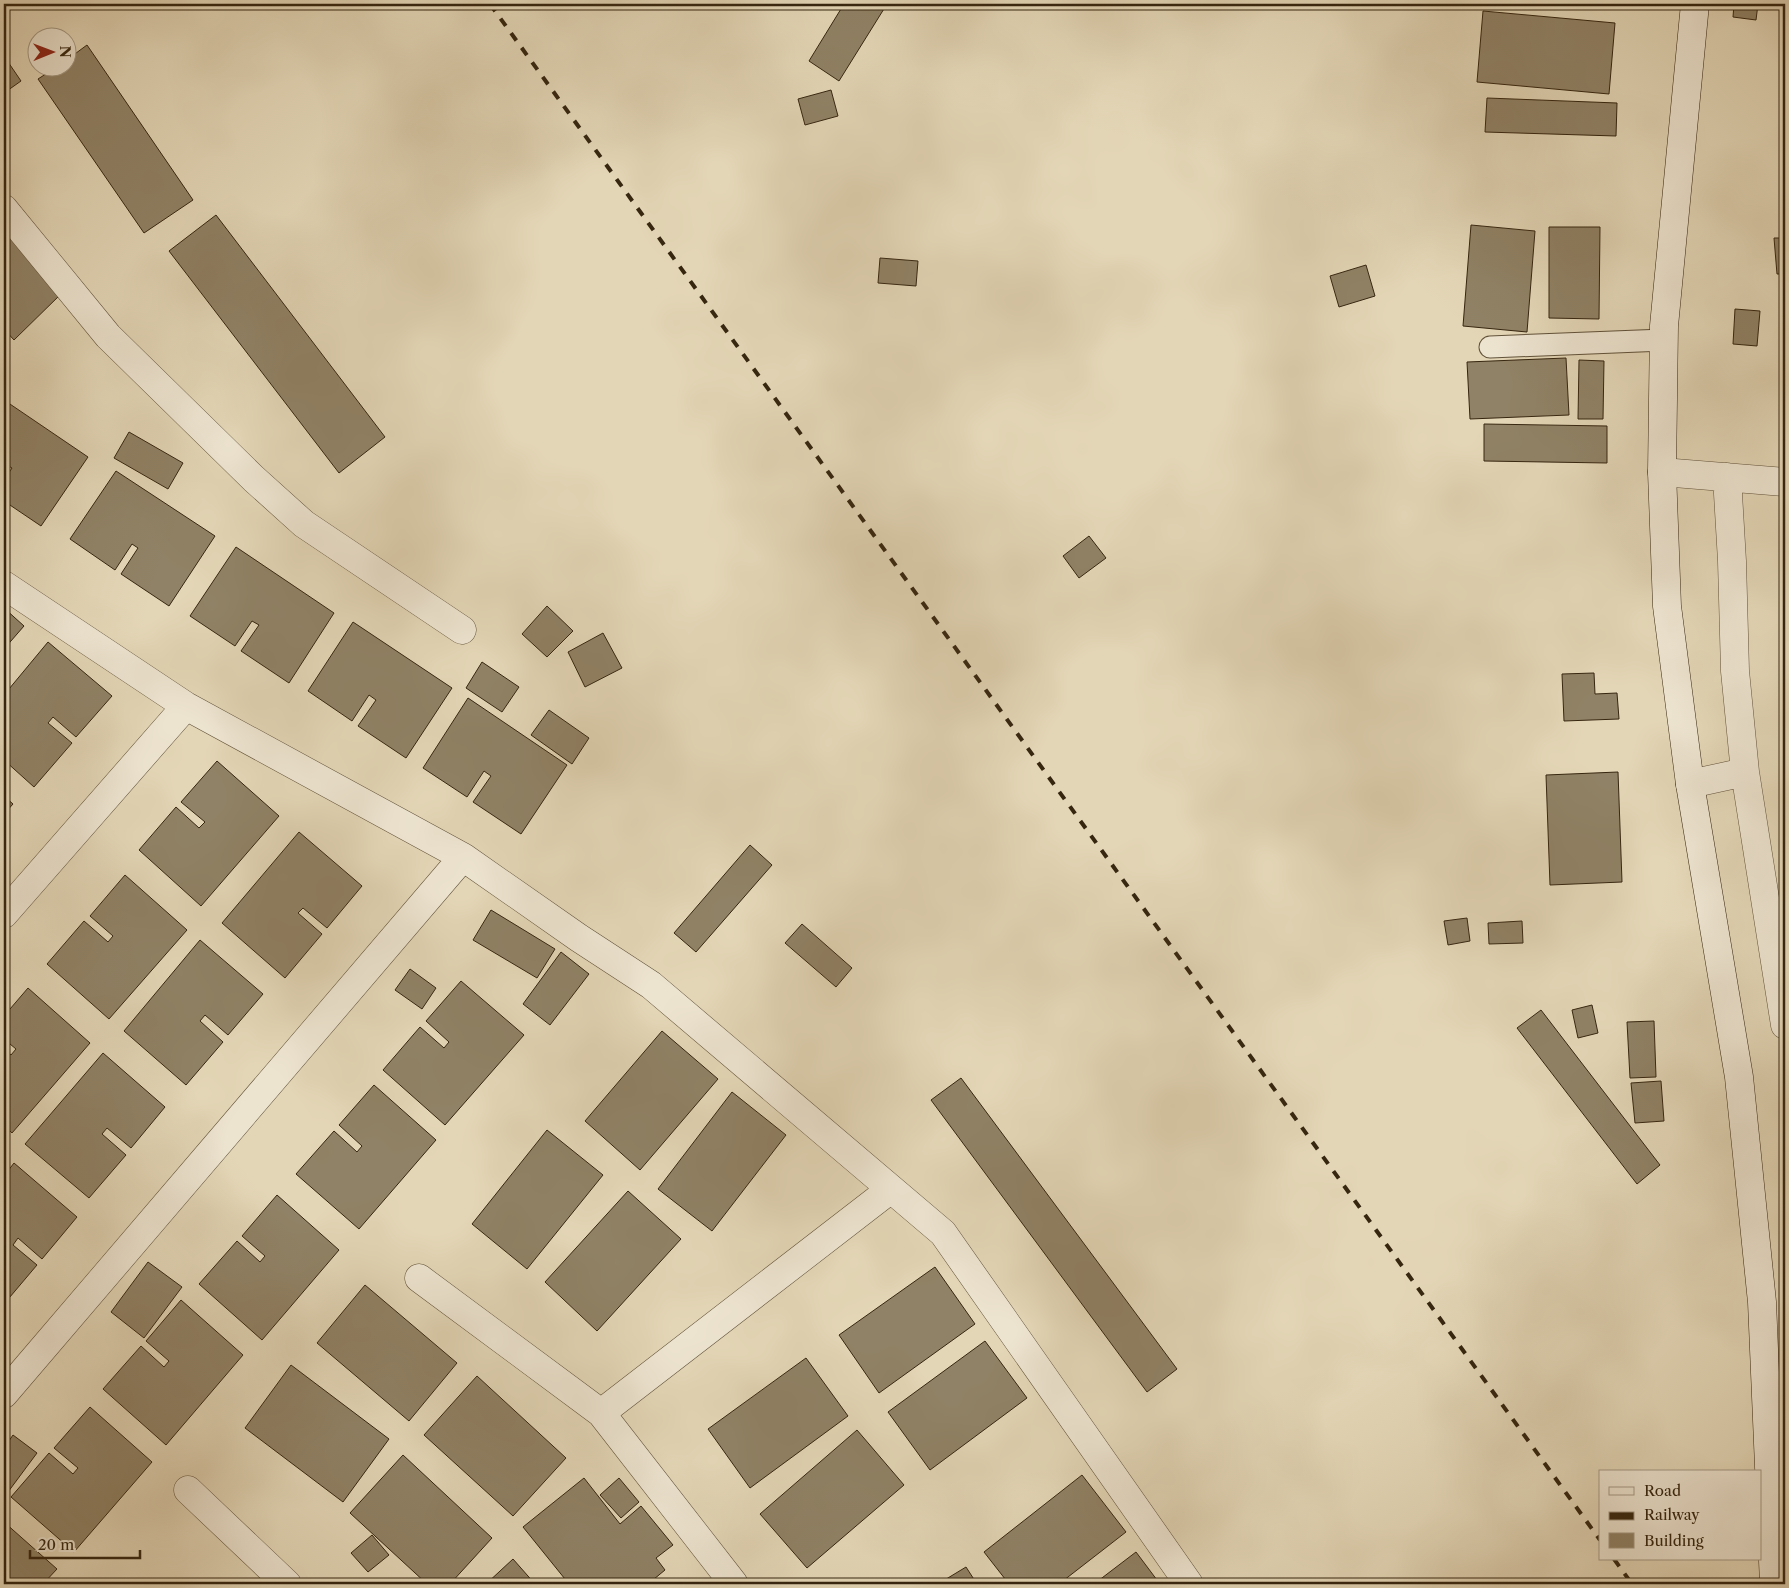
<svg xmlns="http://www.w3.org/2000/svg" width="1789" height="1588" viewBox="0 0 1789 1588" font-family="'Libre Caslon Text',serif">
<style>
.building{fill:#908266;stroke:#362610}
.lines{fill:none;stroke-linecap:round;stroke-linejoin:round}
.service-casing{stroke:#61523a;stroke-width:23}
.minor-casing{stroke:#61523a;stroke-width:29}
.secondary-casing{stroke:#362610;stroke-width:29}
.service{stroke:#ede4d0;stroke-width:21}
.minor{stroke:#ede4d0;stroke-width:28}
.secondary{stroke:#ede4d0;stroke-width:28}
.rail{stroke:#362610;stroke-width:4;stroke-dasharray:9 9;stroke-linecap:butt}
</style>
<rect width="100%" height="100%" fill="#e3d6b6"/>
<filter id="stains"><feTurbulence type="fractalNoise" baseFrequency=".004" numOctaves="4"/><feColorMatrix values="0 0 0 0 .2 0 0 0 0 .09 0 0 0 0 .02 0 0 0 .5 -.17"/></filter>
<radialGradient id="worn" r=".72"><stop offset=".6" stop-color="#630" stop-opacity="0"/><stop offset="1" stop-color="#630" stop-opacity=".3"/></radialGradient>
<!-- building -->
<path class="building" d="M844,4h43l-48,77 -30,-20z
M1734,4h24l-2,16 -23,-3z
M1483,11l132,12 -6,71 -132,-12z
M87,45l106,155 -49,33 -106,-154 17,-11h13v-9z
M4,56l17,25 -17,12z
M831,90l7,26 -33,9 -7,-26z
M1487,98l130,5 -1,33 -131,-4z
M216,215l169,222 -46,36 -170,-222z
M1471,225l64,6 -8,101 -64,-6z
M1549,227h51l-1,92 -50,-1z
M4,232l58,61 -48,47 -10,-11z
M1774,238h11v36h-8z
M880,258l38,3 -2,25 -38,-3z
M1366,265l9,31 -36,11 -9,-31z
M1735,309l25,2 -3,35 -24,-2z
M1566,358l3,57 -99,4 -3,-57z
M1579,360l25,1 -1,58h-25z
M4,400l84,57 -47,69 -37,-25v-21l8,-12 -7,-4 -1,1z
M1484,424l123,2v37l-123,-2z
M129,432l54,31 -15,26 -54,-31z
M116,471l99,65 -46,70 -48,-32 17,-26 -6,-4 -17,26 -45,-31z
M1089,536l17,22 -27,20 -16,-22z
M236,547l98,66 -45,70 -48,-32 18,-26 -7,-4 -17,25 -45,-30z
M547,606l26,25 -26,26 -25,-23z
M4,608l20,18 -20,23z
M353,622l99,66 -46,70 -48,-32 18,-26 -7,-5 -17,26 -44,-30z
M603,633l19,35 -37,19 -17,-35z
M48,642l64,54 -36,41 -23,-20 -5,6 24,20 -38,44 -30,-27v-65z
M482,662l37,25 -17,25 -36,-24z
M1594,673l1,21 22,-1 2,26 -55,2 -2,-47z
M468,698l99,67 -46,69 -48,-32 18,-26 -7,-5 -17,26 -44,-29z
M549,710l40,28 -17,26 -41,-29z
M217,761l62,55 -78,90 -62,-56 37,-43 23,21 6,-6 -24,-20z
M1618,772l4,110 -72,3 -4,-110z
M4,796l9,8 -9,10z
M299,832l63,54 -35,42 -24,-20 -5,5 24,21 -37,44 -63,-55z
M750,845l22,20 -76,87 -22,-19z
M125,875l62,55 -78,89 -62,-55 37,-43 24,21 5,-6 -23,-20z
M491,910l64,39 -18,29 -64,-38z
M1467,918l3,23 -22,4 -4,-24z
M1522,921l1,22 -34,1 -1,-21z
M802,924l50,44 -16,19 -51,-44z
M200,940l63,54 -35,41 -23,-20 -5,6 23,21 -37,43 -62,-54z
M561,952l28,22 -39,51 -27,-21z
M410,969l26,19 -14,21 -27,-19z
M461,981l63,54 -79,90 -62,-55 37,-43 24,21 5,-6 -23,-21z
M28,988l62,55 -78,90 -8,-8v-76l7,6 5,-6 -12,-10v-23z
M1592,1005l6,28 -20,5 -6,-28z
M1541,1010l119,155 -23,19 -120,-156z
M1654,1021l2,56 -26,1 -3,-56z
M662,1031l56,48 -78,91 -55,-49z
M103,1053l62,54 -34,41 -24,-20 -5,6 24,21 -37,43 -64,-54z
M961,1078l216,291 -30,23 -216,-292z
M1661,1081l3,40 -29,2 -4,-40z
M374,1085l62,55 -77,89 -63,-55 38,-43 23,21 5,-6 -23,-21z
M732,1092l54,43 -74,96 -54,-42z
M547,1130l56,45 -76,94 -55,-45z
M14,1163l63,54 -35,42 -24,-21 -5,7 24,20 -33,39v-128z
M628,1191l53,48 -84,92 -52,-49z
M277,1195l62,55 -77,90 -63,-56 38,-43 23,21 5,-6 -23,-20z
M148,1262l34,25 -38,51 -33,-26z
M935,1267l40,57 -96,69 -40,-58z
M365,1285l92,78 -48,58 -92,-78z
M181,1300l62,55 -77,90 -63,-56 38,-43 23,21 5,-6 -23,-20z
M985,1341l42,57 -97,72 -42,-58z
M806,1358l42,58 -98,72 -42,-59z
M291,1365l98,74 -46,63 -98,-74z
M477,1376l89,82 -53,58 -89,-81z
M90,1407l62,55 -78,90 -63,-55 38,-44 24,21 5,-6 -24,-20z
M857,1430l47,55 -97,83 -47,-54z
M13,1435l24,18 -29,39 -4,-3v-41z
M403,1455l89,83 -42,46h-23l-77,-71z
M1082,1475l44,57 -67,52h-50l-25,-32z
M584,1478l36,46 21,-18 32,39 -17,13 9,12 -17,14h-79l-46,-57z
M619,1478l20,24 -18,16 -21,-23z
M4,1522l53,47 -14,15h-39z
M372,1535l17,20 -21,17 -17,-19z
M1136,1552l24,32h-66z
M513,1559l22,25h-49z
M966,1567l11,17h-39z"/>
<g class="lines">
<!-- service casing -->
<g class="service-casing">
<path id="service" d="M1490,347l174,-7"/>
</g>
<!-- minor casing -->
<g class="minor-casing">
<path id="minor" d="M4,209l104,127 146,143 50,45 158,106
M1662,472l123,10
M1727,477l5,84 3,110 10,101 40,253
M4,585l182,121 277,151 116,81 72,47 292,248 246,351
M1690,784l55,-12
M4,914l182,-208
M419,1278l182,135 133,171
M4,1394l459,-537
M601,1413l290,-224
M188,1490l99,94"/>
</g>
<!-- secondary casing -->
<g class="secondary-casing">
<path id="secondary" d="M1695,4l-31,322 -2,146 5,134 23,178 49,293 23,225 12,282"/>
</g>
<!-- service -->
<use href="#service" class="service"/>
<!-- minor -->
<use href="#minor" class="minor"/>
<!-- secondary -->
<use href="#secondary" class="secondary"/>
<!-- rail -->
<path class="rail" d="M490,4l1110,1536
M1614,1559l18,25"/>
</g>
<!-- margin -->
<rect width="1789" height="1588" fill="none" stroke="#e3d6b6" stroke-width="20"/>
<rect x="5" y="5" width="1779" height="1578" fill="none" stroke="#362610" stroke-width="2.5"/>
<rect x="10" y="10" width="1769" height="1568" fill="none" stroke="#362610"/>
<!-- legend -->
<rect x="1599" y="1470" width="162" height="90" fill="#ede4d0" stroke="#a49883"/>
<rect x="1609" y="1487" width="25" height="8" fill="#ede4d0" stroke="#a49883"/>
<text x="1644" y="1496" font-size="15" fill="#362610">Road</text>
<rect x="1609" y="1512" width="25" height="8" fill="#362610" stroke="#a49883"/>
<text x="1644" y="1520" font-size="15" fill="#362610">Railway</text>
<rect x="1609" y="1533" width="25" height="15" fill="#908266" stroke="#a49883"/>
<text x="1644" y="1546" font-size="15" fill="#362610">Building</text>
<!-- north arrow -->
<g transform="translate(52 52) rotate(89)"><circle r="24" fill="#ede4d0" stroke="#a49883"/>
<path d="M0-4L9 19L0 12L-9 19Z" fill="#8f2418"/>
<text y="-8" font-size="14" font-weight="bold" text-anchor="middle" fill="#362610">N</text>
</g>
<!-- scale -->
<path d="M30 1550v8h110v-8" fill="none" stroke="#362610" stroke-width="2.5"/>
<text x="38" y="1550" font-size="15" fill="#362610" stroke="#ede4d0" stroke-width="4" paint-order="stroke">20 m</text>
<rect width="100%" height="100%" filter="url(#stains)"/>
<rect width="100%" height="100%" fill="url(#worn)"/>
</svg>
